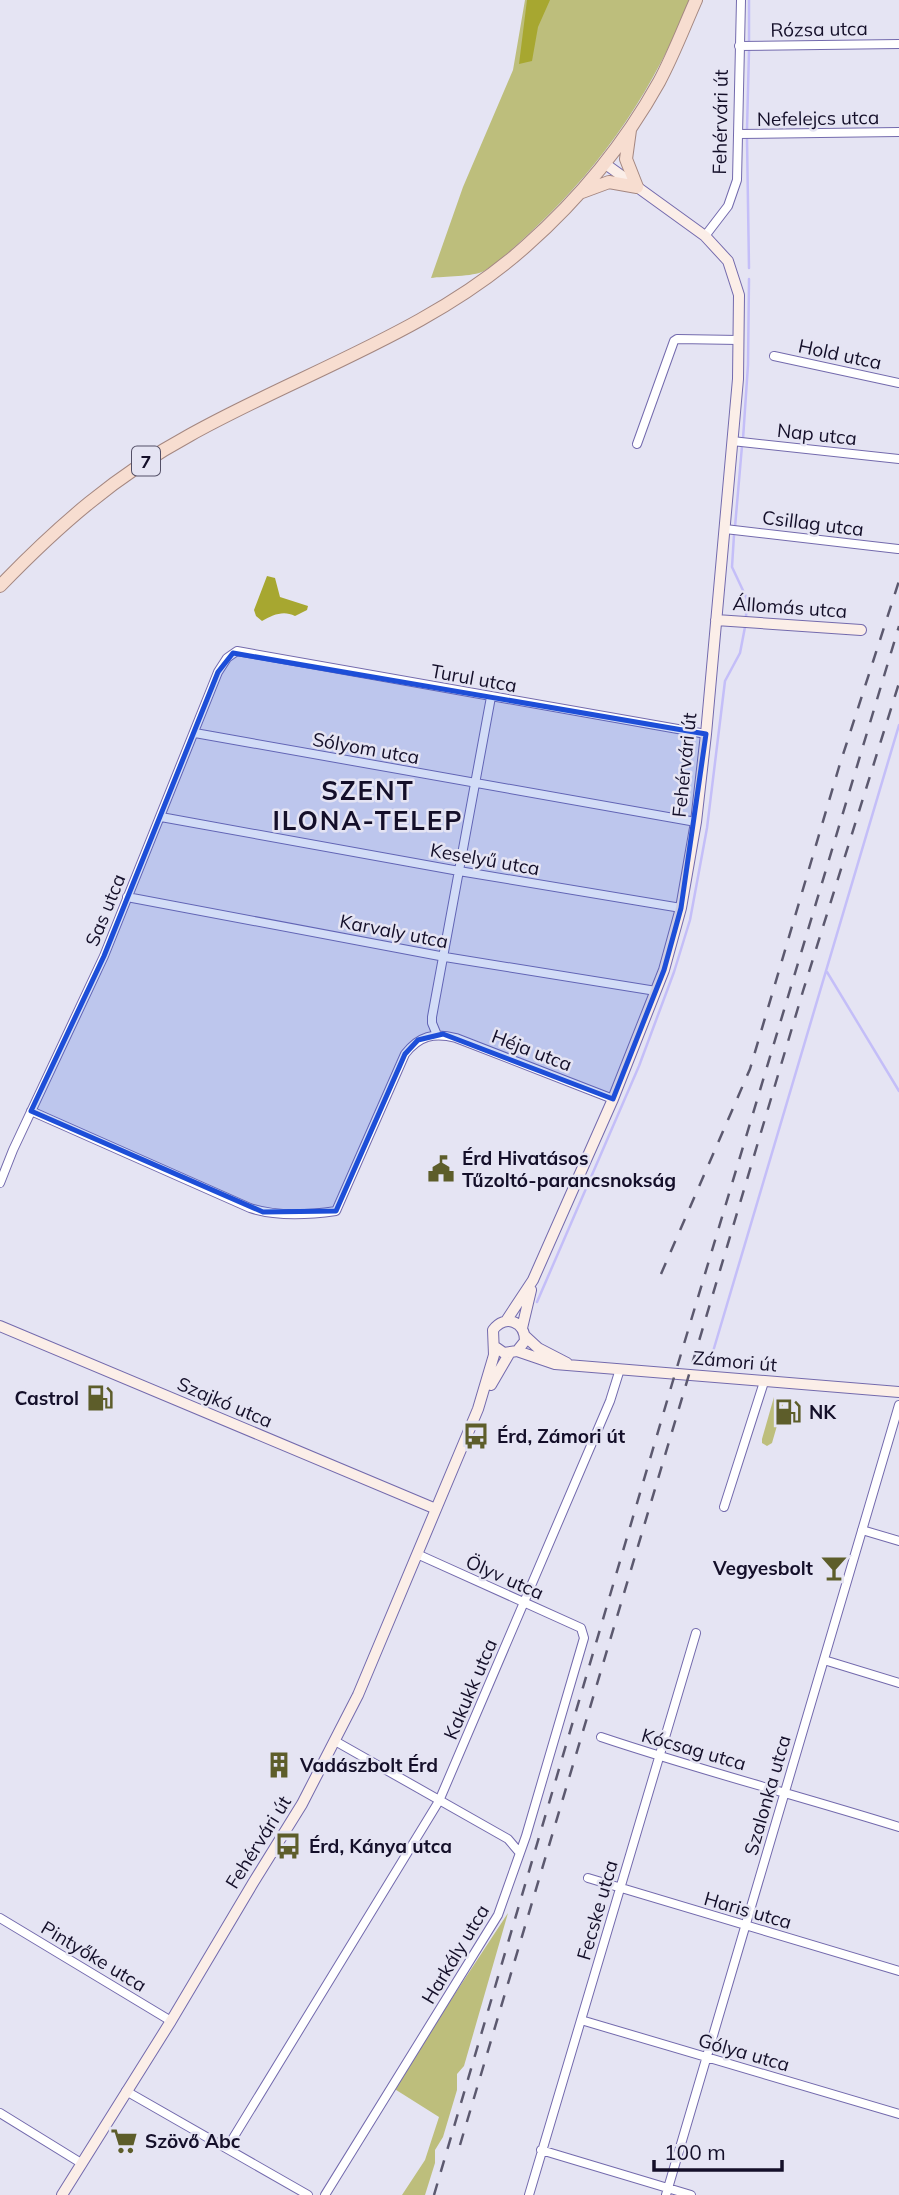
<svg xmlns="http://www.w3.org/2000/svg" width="899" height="2195" viewBox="0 0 899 2195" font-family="Mulish,sans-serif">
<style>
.green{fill:#bdbe7c}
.forest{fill:#a7a730}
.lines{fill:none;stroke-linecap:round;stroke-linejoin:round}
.stream{stroke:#c4bef8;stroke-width:2.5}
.street-casing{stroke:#736aad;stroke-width:10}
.secondary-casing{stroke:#736aad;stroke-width:12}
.primary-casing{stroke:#a48781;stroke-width:14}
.street{stroke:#fff;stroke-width:8}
.secondary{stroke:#fbeee8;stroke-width:10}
.primary{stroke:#f7ddd0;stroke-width:12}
.rail{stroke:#5c596f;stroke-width:2.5;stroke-dasharray:12 12;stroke-linecap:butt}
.marked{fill:#1d4ed8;fill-opacity:0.2;stroke:#1d4ed8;stroke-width:5;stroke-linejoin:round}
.labels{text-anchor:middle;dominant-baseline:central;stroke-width:5;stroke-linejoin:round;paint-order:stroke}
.shield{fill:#e5e4f3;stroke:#534f66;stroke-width:2}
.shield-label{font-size:18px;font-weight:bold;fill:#140f29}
.street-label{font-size:19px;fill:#140f29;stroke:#e5e4f3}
.poi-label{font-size:19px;font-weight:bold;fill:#140f29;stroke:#e5e4f3;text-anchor:start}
.district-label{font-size:26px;font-weight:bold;letter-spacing:2px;fill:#140f29;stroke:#e5e4f3}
</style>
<rect width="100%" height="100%" fill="#e5e4f3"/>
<!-- green -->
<path class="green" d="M525,0h164c-33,86 -85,163 -152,226 -16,15 -34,33 -53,45 -11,6 -40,5 -53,7l32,-91 50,-117z
M774,1397l11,1 -13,45 -5,3 -5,-3v-4z
M508,1913l-44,153 -7,8v16l-14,47 -8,13v13l-10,32h-23l23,-35 14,-43 -46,-29z"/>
<!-- forest -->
<path class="forest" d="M527,0h23l-12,27 -6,34 -13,3z
M267,576l8,2 5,19 28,9 -1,4 -12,6c-12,-6 -22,-1 -33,5l-6,-5 -2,-6z"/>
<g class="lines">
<!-- stream -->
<path class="stream" d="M749,0v42
M747,129l2,-78
M747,139l2,129
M743,439l5,-74 1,-86
M735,527l7,-81
M734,535l-2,32 15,32 -1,18
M827,972l72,119
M537,1302l102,-236 35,-94 16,-52 17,-92 18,-147 15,-28 5,-26
M712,1355l187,-630"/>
<!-- street casing -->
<g class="street-casing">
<path id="street" d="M739,46l160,-2
M738,134l161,-2
M705,236l23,-30 9,-26 4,-180
M774,356l125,27
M732,441l167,18
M637,444l37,-103 3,-2 62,1
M725,529l173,20
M195,733l501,89
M161,817l298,54 222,37
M127,897l318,60 211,34
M437,1035l-5,-12v-6l59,-320
M31,1111l219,97c27,9 58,7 86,3l69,-157c14,-18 29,-22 51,-16l157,61
M0,1183l13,-33 91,-194 114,-284 9,-14 10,-7 469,83
M724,1507l40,-125
M862,1530l37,11
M824,1660l75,23
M601,1737c98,33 199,59 298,90
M335,1741l173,98 11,13
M588,1878l311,93
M0,1918l171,103
M581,2020l318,94
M126,2091l182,104
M0,2113l81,50
M227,2148l212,-347 171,-400 10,-32
M541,2150l150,45
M325,2195l173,-280 28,-79 58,-198 -3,-10 -164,-74
M529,2195l167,-562
M666,2195l233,-790"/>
</g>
<!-- secondary casing -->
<g class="secondary-casing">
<path id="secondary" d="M716,620l145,10
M506,1321l27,-41 80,-181 51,-129 17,-62 15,-86 10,-88 32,-355 1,-84 -11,-34 -23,-25 -101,-73
M0,1326l436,183
M522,1328l9,-38
M525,1336l13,12 29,15
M517,1351l38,13 344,28
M491,1385l18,-31
M62,2195l109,-174 82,-138 49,-79 56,-109 120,-286 16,-54 -1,-25c12,-16 32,-9 32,11l-8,10 -13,2 -10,-7"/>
</g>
<!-- primary casing -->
<g class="primary-casing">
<path id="primary" d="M630,130l-4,29 11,28
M582,192l27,-10 28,5
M0,586c58,-60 116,-111 190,-151 109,-61 242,-104 336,-189 52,-46 99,-103 133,-164 14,-26 25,-55 37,-82"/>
</g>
<!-- street -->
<use href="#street" class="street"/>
<!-- secondary -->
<use href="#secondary" class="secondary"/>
<!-- primary -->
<use href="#primary" class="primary"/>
<!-- rail -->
<path class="rail" d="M661,1274l89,-205 89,-302 60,-186
M460,2145l343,-1154 96,-308
M434,2195l238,-811 227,-758"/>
</g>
<!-- marked area -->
<path class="marked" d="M233,653l473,81 -25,174 -17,62 -51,129 -170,-65 -25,6 -13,14 -69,157 -73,1 -232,-101 73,-155 114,-284z"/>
<!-- icons -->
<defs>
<g id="civic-bare" transform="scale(2.1)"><path d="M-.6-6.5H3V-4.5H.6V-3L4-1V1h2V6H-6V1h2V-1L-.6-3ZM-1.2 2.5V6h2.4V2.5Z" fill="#5d5d2a" stroke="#e5e4f3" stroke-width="2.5" paint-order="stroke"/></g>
<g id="fuel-bare" transform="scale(2.1)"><path d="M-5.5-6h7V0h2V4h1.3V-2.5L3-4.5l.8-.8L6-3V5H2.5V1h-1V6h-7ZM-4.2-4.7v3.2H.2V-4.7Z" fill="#5d5d2a" stroke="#e5e4f3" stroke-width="2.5" paint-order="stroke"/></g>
<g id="bus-bare" transform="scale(2.1)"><path d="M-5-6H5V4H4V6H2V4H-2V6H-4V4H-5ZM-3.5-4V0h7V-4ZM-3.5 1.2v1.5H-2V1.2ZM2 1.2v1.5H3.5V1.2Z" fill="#5d5d2a" stroke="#e5e4f3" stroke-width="2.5" paint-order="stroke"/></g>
<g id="bar-bare" transform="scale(2.1)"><path d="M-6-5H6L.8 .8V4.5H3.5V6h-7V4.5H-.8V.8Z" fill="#5d5d2a" stroke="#e5e4f3" stroke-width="2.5" paint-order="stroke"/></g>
<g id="building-bare" transform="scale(2.1)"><path d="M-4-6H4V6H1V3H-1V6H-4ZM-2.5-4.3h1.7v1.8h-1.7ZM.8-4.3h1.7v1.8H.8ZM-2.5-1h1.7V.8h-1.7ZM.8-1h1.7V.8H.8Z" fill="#5d5d2a" stroke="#e5e4f3" stroke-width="2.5" paint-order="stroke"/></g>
<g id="supermarket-bare" transform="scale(2.1)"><path d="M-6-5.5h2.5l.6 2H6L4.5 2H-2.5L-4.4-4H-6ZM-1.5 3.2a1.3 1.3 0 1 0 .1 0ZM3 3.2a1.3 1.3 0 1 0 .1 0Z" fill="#5d5d2a" stroke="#e5e4f3" stroke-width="2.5" paint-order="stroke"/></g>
</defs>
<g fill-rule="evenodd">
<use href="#civic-bare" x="441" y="1169"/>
<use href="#fuel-bare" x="100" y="1398"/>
<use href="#fuel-bare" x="788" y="1412"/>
<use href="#bus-bare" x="476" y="1436"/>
<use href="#bar-bare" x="834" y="1568"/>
<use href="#building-bare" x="279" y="1765"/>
<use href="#bus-bare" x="288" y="1846"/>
<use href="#supermarket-bare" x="124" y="2141"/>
</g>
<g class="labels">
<!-- shield labels -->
<rect class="shield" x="132" y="446.5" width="28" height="29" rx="5"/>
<g class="shield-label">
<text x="146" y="461">7</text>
</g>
<!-- street labels -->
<g class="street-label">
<text transform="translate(819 29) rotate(-1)">Rózsa utca</text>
<text transform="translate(818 118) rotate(-1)">Nefelejcs utca</text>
<text transform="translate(720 122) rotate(-89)">Fehérvári út</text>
<text transform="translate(840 354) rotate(12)">Hold utca</text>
<text transform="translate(817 434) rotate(6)">Nap utca</text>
<text transform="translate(813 523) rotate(7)">Csillag utca</text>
<text transform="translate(790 607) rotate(4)">Állomás utca</text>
<text transform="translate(474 678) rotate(10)">Turul utca</text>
<text transform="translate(366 748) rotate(10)">Sólyom utca</text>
<text transform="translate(684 765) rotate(-84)">Fehérvári út</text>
<text transform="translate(485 859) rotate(10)">Keselyű utca</text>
<text transform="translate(105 910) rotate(-68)">Sas utca</text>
<text transform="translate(394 931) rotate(11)">Karvaly utca</text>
<text transform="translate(532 1050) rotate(21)">Héja utca</text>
<text transform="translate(735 1361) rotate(5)">Zámori út</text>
<text transform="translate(225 1402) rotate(23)">Szajkó utca</text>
<text transform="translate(505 1577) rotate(24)">Ölyv utca</text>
<text transform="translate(470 1689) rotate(-67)">Kakukk utca</text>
<text transform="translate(694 1749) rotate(16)">Kócsag utca</text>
<text transform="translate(767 1795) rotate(-74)">Szalonka utca</text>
<text transform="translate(258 1842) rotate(-58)">Fehérvári út</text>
<text transform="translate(597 1910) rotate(-74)">Fecske utca</text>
<text transform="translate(748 1910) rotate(16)">Haris utca</text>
<text transform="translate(455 1954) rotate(-59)">Harkály utca</text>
<text transform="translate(94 1956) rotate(31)">Pintyőke utca</text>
<text transform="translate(744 2052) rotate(16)">Gólya utca</text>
</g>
<!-- poi labels -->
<g class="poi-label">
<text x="462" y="1158">Érd Hivatásos<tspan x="462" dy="22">Tűzoltó-parancsnokság</tspan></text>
<text x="79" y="1398" text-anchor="end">Castrol</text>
<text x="809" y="1412">NK</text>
<text x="497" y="1436">Érd, Zámori út</text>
<text x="813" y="1568" text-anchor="end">Vegyesbolt</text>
<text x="300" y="1765">Vadászbolt Érd</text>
<text x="309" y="1846">Érd, Kánya utca</text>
<text x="145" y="2141">Szövő Abc</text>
</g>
<!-- district labels -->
<g class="district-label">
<text x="368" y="790">SZENT<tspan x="368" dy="30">ILONA-TELEP</tspan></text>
</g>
</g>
<!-- scale -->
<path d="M654 2160v10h128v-10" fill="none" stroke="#140f29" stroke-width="3.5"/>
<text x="664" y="2160" font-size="21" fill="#140f29" stroke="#e5e4f3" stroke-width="5" paint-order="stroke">100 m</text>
</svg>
